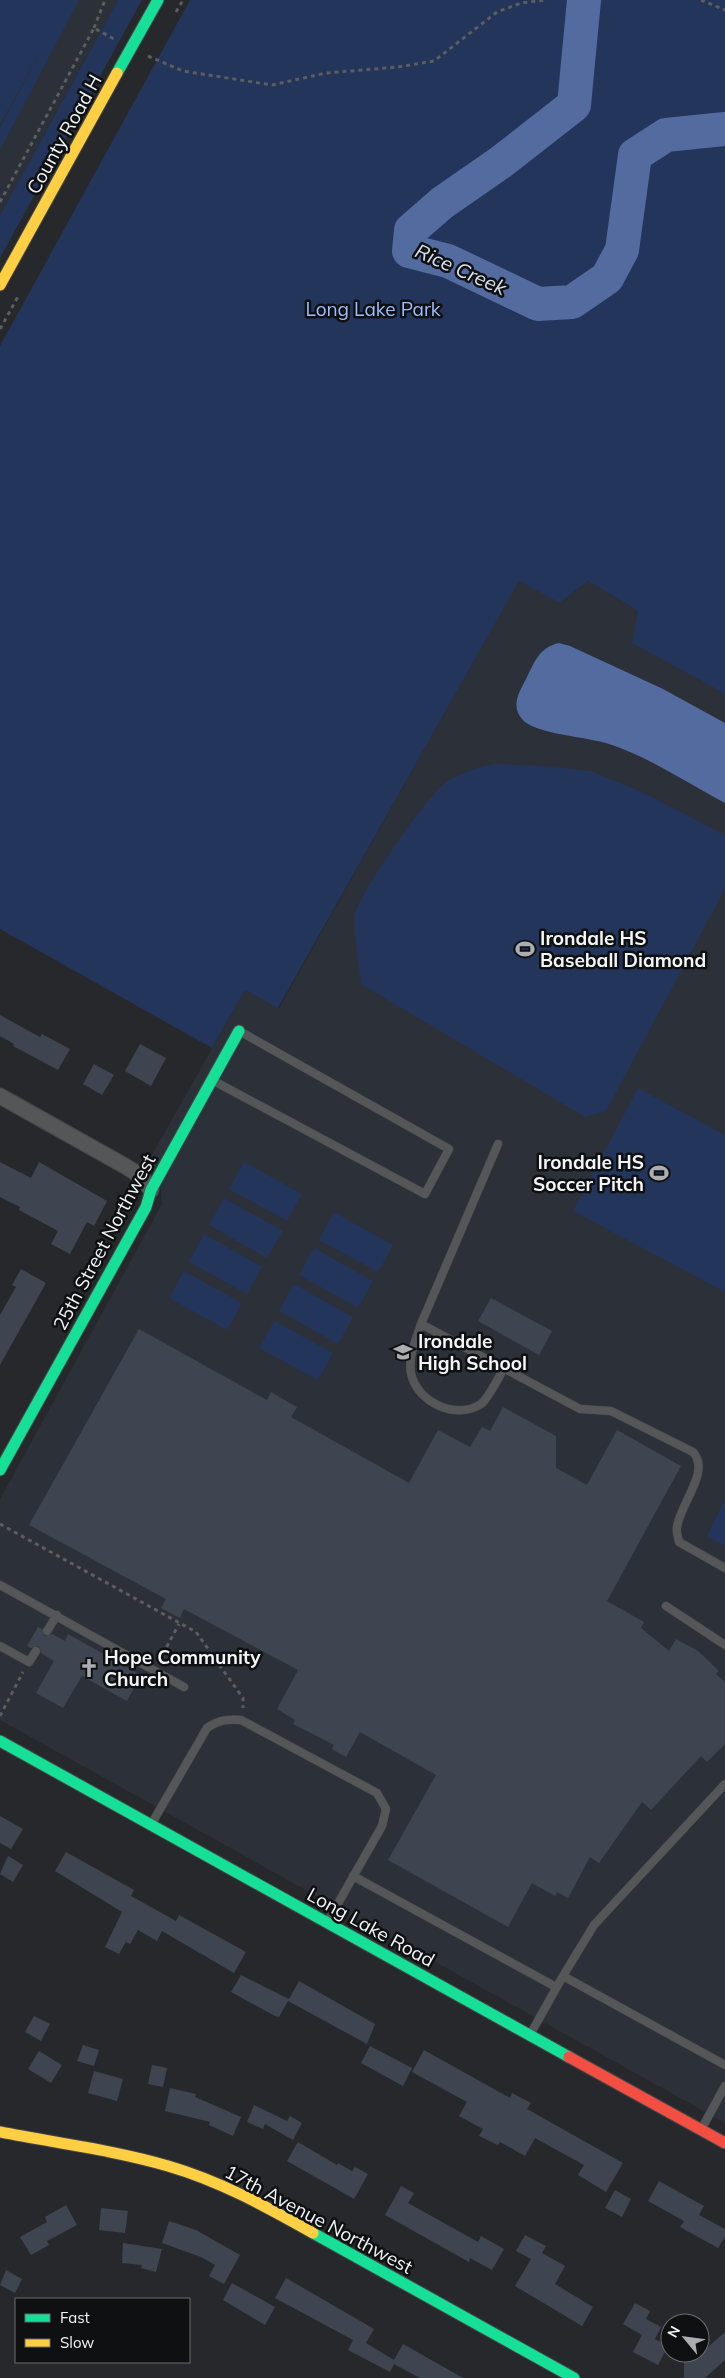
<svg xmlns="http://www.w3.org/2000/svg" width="725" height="2378" viewBox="0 0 725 2378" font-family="Mulish,sans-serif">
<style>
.built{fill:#2c3039}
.green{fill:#24355b}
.water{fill:#536b9f}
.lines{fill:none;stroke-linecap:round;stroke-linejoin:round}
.river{stroke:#536b9f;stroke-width:34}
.building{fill:#3f4550}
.lane-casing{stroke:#454749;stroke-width:9}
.street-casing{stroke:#454749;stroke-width:17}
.fast-casing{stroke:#454749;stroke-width:13}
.slow-casing{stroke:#454749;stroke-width:13}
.jam-casing{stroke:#454749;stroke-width:13}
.path{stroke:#5c5d5e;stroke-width:3;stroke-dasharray:4 4;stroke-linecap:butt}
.lane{stroke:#555658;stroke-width:8}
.street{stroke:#555658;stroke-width:15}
.fast{stroke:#16e098;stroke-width:11}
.slow{stroke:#ffcf43;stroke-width:11}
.jam{stroke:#f24e42;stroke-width:11}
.labels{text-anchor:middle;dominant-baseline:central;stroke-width:5;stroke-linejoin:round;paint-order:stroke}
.street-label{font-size:19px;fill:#f3f5f8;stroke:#0f1012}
.park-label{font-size:19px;fill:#9ebeff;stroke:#0f1012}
.poi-label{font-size:19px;font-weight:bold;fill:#f3f5f8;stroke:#0f1012;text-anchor:start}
.water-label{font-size:20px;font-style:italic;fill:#d8e1f1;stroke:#0f1012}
</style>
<rect width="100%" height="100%" fill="#26282b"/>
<!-- built -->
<path class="built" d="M0,0h118l-118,215z
M519,580l41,23 28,-22 50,30 -5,32 92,51v1429l-725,-403v-221l162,-295 -2,-25 -12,-17 97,-172 34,18z"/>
<!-- green -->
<path class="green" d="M0,0h79l-79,150v-22l41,-77 -41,73z
M118,0h24l-142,258v-43z
M190,0h535v694l-93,-51 6,-32 -50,-30 -28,22 -41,-22 -241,427 -33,-18 -33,58 -212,-119v-583z
M495,764l49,2 47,5 53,22 81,42v54l-119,222 -21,6 -224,-133c-2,-17 -8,-55 -6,-69 3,-20 73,-120 90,-132 16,-11 32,-15 50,-19z
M638,1088l87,47v157l-152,-81z
M244,1162l58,32 -15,27 -58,-32z
M224,1198l59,33 -16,27 -58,-33z
M334,1212l59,33 -15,27 -59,-32z
M204,1234l58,33 -15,27 -58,-32z
M314,1248l59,33 -15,27 -59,-33z
M184,1271l58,32 -15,27 -58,-32z
M294,1284l59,33 -15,27 -59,-33z
M274,1321l59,32 -15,27 -59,-32z
M725,1500v46l-18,-10z"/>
<!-- water -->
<path class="water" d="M559,643l11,3 93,43 62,34v80c-36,-19 -78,-47 -116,-59 -20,-7 -76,-10 -87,-25 -12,-14 -2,-28 5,-42 8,-16 13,-30 32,-34z"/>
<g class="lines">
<!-- river -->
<path class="river" d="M584,0l-10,105 -73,57 -59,41 -31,27 -2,21 39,10 90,43 34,-2 35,-24 15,-28 13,-95 31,-20 59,-6"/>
</g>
<!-- building -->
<path class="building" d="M0,1015l40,22 2,-3 28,15 -12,21 -45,-24 1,-2 -14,-8z
M140,1044l26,14 -15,28 -26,-15z
M94,1064l20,11 -12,20 -19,-11z
M0,1162l31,16 8,-16 68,39 -13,25 -7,-4 -17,32 -19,-10 7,-13 -39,-21 1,-3 -20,-10z
M21,1269l25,14 -46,82v-50l16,-28 -4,-2z
M491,1298l61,33 -13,24 -61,-34z
M139,1329l128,71 4,-8 26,15 -6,10 118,66 29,-53 32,17 12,-20 8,4 13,-24 53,29v32l31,17 30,-55 64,36 -74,135 37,21 -3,6 28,23 7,-12 22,12 21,20 -3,3 9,8v62l-18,18 -6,-6 -50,54 -9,-8 -43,61 -9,-6 -22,41 -11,-6 -2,4 -23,-13 -24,44 -120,-67 48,-85 -76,-43 -14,25 -14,-8 2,-4 -41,-21 2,-4 -18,-11 21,-39 -114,-61 -4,9 -19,-10 5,-9 -137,-74z
M38,1627l4,2 2,7 8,-2 13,7 3,-7 73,41 -14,26 -45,-25 -19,32 -27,-15 18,-32 -13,-8 -2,-7 -8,2 -4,-2z
M0,1816l23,13 -12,20 -11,-6z
M66,1852l68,38 -3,6 45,25 3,-6 67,37 -12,21 -72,-42 -5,10 -19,-11 -8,14 -4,-2 -7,12 -14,-7 17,-35 -67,-41z
M8,1856l15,9 -10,17 -13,-8z
M241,1975l48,24 10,-18 76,43 -8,20 -79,-43 -9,16 -4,-1 -44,-24z
M34,2016l16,8 -9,17 -16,-9z
M83,2045l16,5 -5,16 -17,-5z
M370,2046l42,22 -9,18 -42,-23z
M424,2050l86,48 2,-5 19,10 -4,6 96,54 -17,29 -28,-17 6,-10 -49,-27 -10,18 -25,-14 -2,3 -19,-9 4,-7 -24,-13 8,-14 -55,-30z
M39,2051l23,14 -11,18 -23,-14z
M152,2065l15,3 -4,19 -15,-3z
M94,2071l29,8 -6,22 -29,-8z
M170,2088l26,6 -1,3 46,20 -8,19 -24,-11 1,-3 -45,-11z
M254,2105l33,16 3,-5 12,7 -9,17 -28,-16 -2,5 -16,-7z
M298,2142l39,23 1,-2 14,8 3,-4 13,7 -14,25 -67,-38z
M659,2181l45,25 -5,9 26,14v8l-7,11 -38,-21 4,-6 -36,-20z
M401,2186l13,7 -6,10 70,39 3,-6 23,13 -12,21 -22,-12 -1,4 -84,-47z
M615,2190l16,9 -9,18 -17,-9z
M66,2205l11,20 -30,16 2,4 -18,10 -11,-18 27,-15 -2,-5z
M101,2208l27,3 -3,22 -26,-3z
M169,2221l27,9 44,25 -16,29 -15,-8 6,-11 -14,-8 -39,-14z
M525,2235l21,11 -4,7 23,13 -10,18 38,23 -11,19 -67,-40 16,-27 -15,-8z
M123,2243l39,6 -6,23 -15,-4 1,-3 -20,-2z
M6,2270l16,9 -7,14 -15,-8z
M286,2278l88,51 -8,14 28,17 9,-16 60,34h-43l-26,-14 -4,8 -42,-22 5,-10 -78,-42z
M232,2283l43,24 -10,18 -42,-25z
M635,2303l15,8 -4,8 15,8 -6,12 13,7 -10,19 -25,-13 9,-17 -19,-11z
M725,2332v28l-20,18h-21v-25h17z"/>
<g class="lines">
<!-- lane casing -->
<g class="lane-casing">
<path id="lane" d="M212,1080l213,114 24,-45 -208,-117
M498,1144l-77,180 159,85 31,2 82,41c18,19 -13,52 -16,75 -1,5 1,10 2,15l46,26
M421,1324c-5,16 -13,32 -10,49 5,28 44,48 70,31 7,-5 18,-27 23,-36
M0,1585l184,102
M666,1606l59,39
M47,1631l10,-16
M0,1646l29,16 7,-11
M725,1784l-131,141 -31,51 162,89
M152,1823l55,-95c11,-8 20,-9 34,-8l136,73 9,16 -4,17 -54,95
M353,1876l203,111
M531,2033l32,-57
M702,2128l23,-42"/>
</g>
<!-- street casing -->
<g class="street-casing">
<path id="street" d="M0,1096l125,70 16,10 10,14"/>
</g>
<!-- fast casing -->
<g class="fast-casing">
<path id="fast" d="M117,73l41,-73
M0,1470l146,-263 5,-17 88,-159
M0,1741l569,316
M313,2233l261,145"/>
</g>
<!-- slow casing -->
<g class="slow-casing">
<path id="slow" d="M0,285l117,-212
M0,2132c56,11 113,18 168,34 52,15 99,41 145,67"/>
</g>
<!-- jam casing -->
<g class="jam-casing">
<path id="jam" d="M569,2057l156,86"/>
</g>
<!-- path -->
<path class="path" d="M701,0l24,10
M176,12l7,-12
M94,28l11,-28
M148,56l35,15 89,14 54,-12 72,-6 36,-6 63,-49 24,-9 25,-3
M0,202l94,-174 20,11
M0,329l19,-34
M0,1524l196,108 47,66v10
M159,1661l20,-37
M0,1716l23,-44"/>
<!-- lane -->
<use href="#lane" class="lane"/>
<!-- street -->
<use href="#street" class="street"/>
<!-- fast -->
<use href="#fast" class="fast"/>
<!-- slow -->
<use href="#slow" class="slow"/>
<!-- jam -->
<use href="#jam" class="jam"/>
</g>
<!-- icons -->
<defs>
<g id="stadium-bare" transform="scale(1.5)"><path d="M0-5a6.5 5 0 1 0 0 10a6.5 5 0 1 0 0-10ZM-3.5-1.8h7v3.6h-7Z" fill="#abadb0" stroke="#0f1012" stroke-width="2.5" paint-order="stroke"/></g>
<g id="school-bare" transform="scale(1.5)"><path d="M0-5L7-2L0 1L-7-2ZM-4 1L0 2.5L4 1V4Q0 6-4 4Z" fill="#abadb0" stroke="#0f1012" stroke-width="2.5" paint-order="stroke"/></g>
<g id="church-bare" transform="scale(1.5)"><path d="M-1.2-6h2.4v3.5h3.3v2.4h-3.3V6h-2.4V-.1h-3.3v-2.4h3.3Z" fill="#abadb0" stroke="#0f1012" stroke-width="2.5" paint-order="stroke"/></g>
</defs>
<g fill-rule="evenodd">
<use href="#stadium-bare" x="525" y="949"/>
<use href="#stadium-bare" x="659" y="1173"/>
<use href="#school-bare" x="403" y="1352"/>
<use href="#church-bare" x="89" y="1668"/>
</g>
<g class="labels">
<!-- street labels -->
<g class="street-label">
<text transform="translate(64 134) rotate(-61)">County Road H</text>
<text transform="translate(104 1242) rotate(-62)">25th Street Northwest</text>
<text transform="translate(371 1927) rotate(29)">Long Lake Road</text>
<text transform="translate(319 2219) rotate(28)">17th Avenue Northwest</text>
</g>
<!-- park labels -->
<g class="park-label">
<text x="373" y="309">Long Lake Park</text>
</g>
<!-- poi labels -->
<g class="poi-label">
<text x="540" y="938">Irondale HS<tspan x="540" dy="22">Baseball Diamond</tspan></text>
<text x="644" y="1162" text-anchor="end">Irondale HS<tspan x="644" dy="22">Soccer Pitch</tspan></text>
<text x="418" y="1341">Irondale<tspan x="418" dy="22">High School</tspan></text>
<text x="104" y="1657">Hope Community<tspan x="104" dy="22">Church</tspan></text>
</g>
<!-- water labels -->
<g class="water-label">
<text transform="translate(461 269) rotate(24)">Rice Creek</text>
</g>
</g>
<!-- legend -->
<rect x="15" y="2298" width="175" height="65" fill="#0f1012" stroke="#6a6c6e"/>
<rect x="25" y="2314" width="25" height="8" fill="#16e098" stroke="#6a6c6e"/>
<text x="60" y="2323" font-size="15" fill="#f3f5f8">Fast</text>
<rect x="25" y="2339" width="25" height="8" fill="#ffcf43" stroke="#6a6c6e"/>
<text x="60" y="2348" font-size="15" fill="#f3f5f8">Slow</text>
<!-- north arrow -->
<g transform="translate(685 2338) rotate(299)"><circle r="24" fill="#0f1012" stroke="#6a6c6e"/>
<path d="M0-4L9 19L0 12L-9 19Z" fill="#abadb0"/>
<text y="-8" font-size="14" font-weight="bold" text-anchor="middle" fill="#f3f5f8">N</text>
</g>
</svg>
